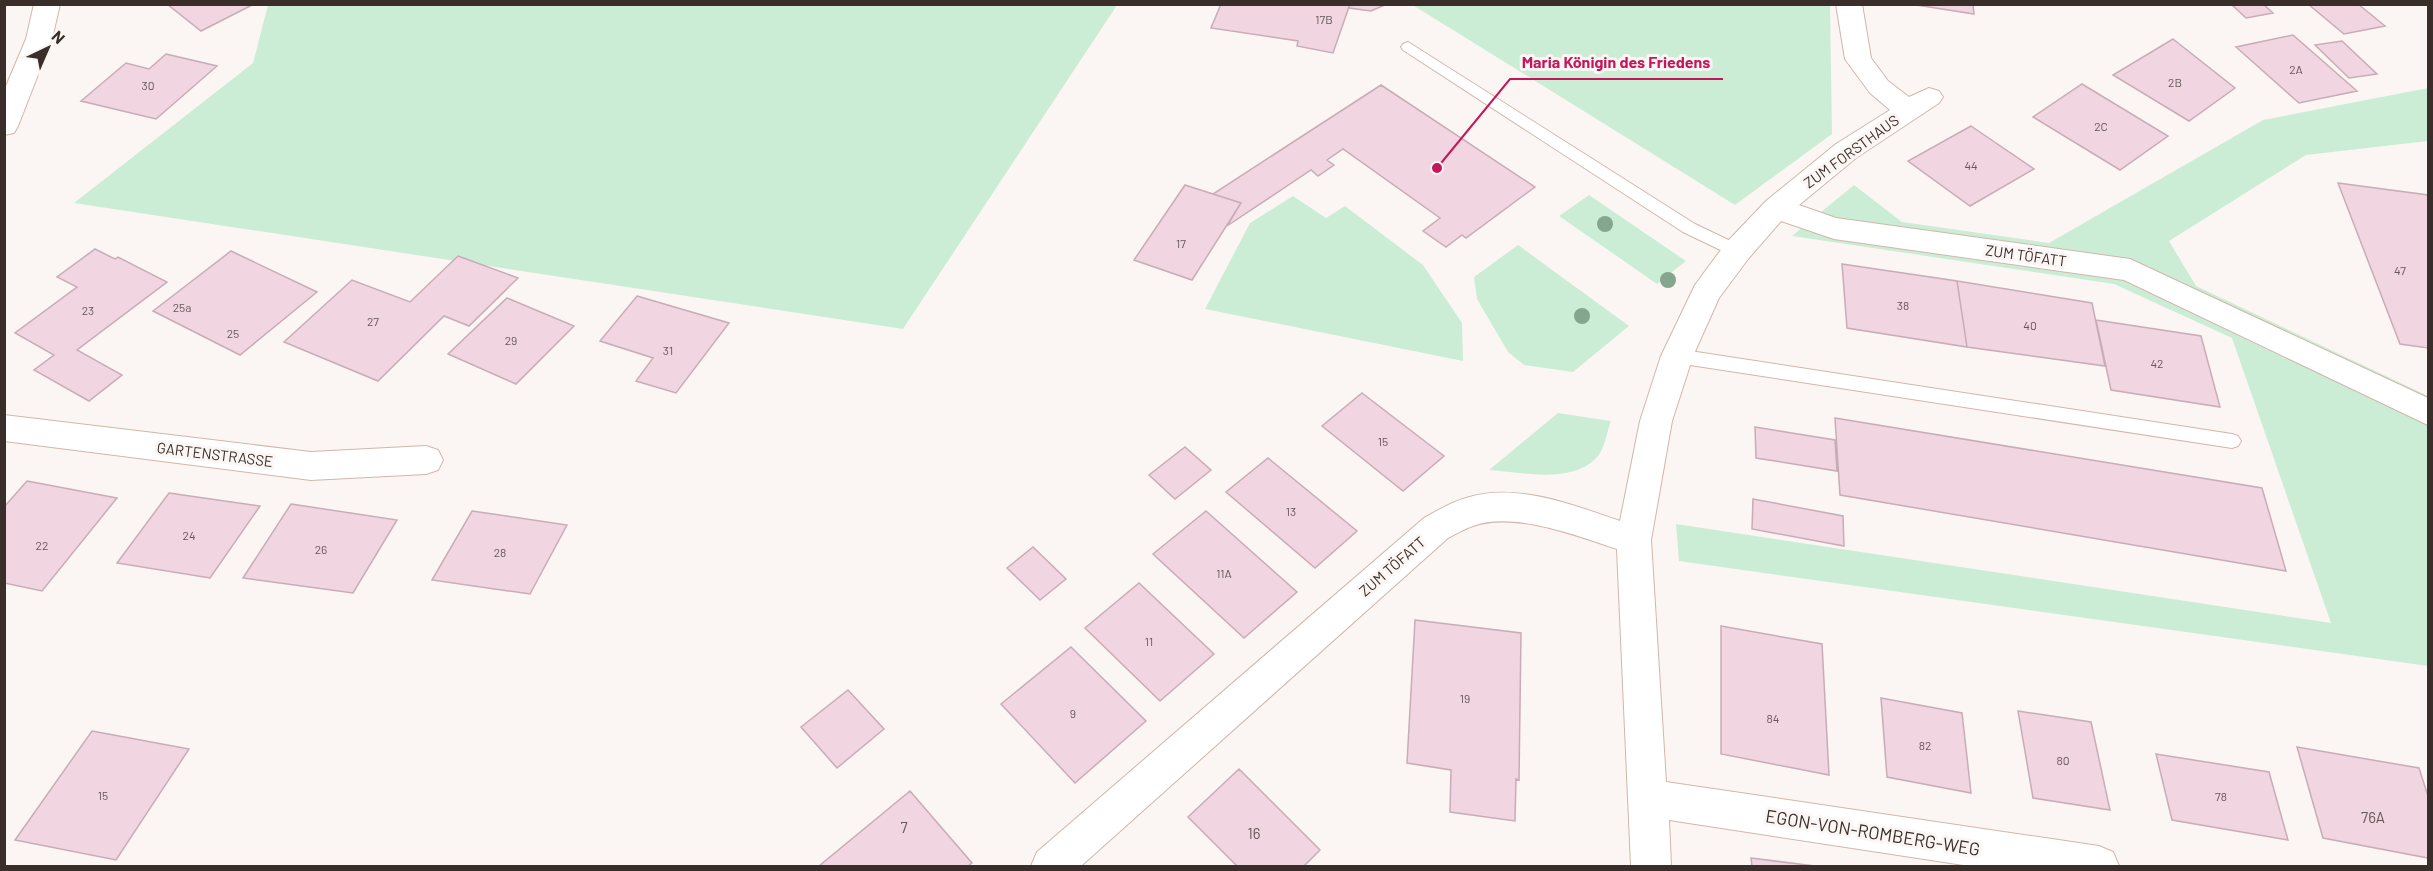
<svg xmlns="http://www.w3.org/2000/svg" width="2433" height="871" viewBox="0 0 2433 871" font-family="Barlow,sans-serif">
<style>
.green{fill:#ccedd5}
.building{fill:#f1d5e0;stroke:#c8acb7;stroke-width:1.5}
.lines{fill:none;stroke-linecap:round;stroke-linejoin:round}
.lane-casing{stroke:#d1b6ab;stroke-width:2}
.street-casing{stroke:#d1b6ab;stroke-width:2}
.lane{fill:#fff;fill-rule:evenodd}
.street{fill:#fff;fill-rule:evenodd}
.tree{fill:#84a58e}
.labels{text-anchor:middle;dominant-baseline:central;stroke-width:6;stroke-linejoin:round;paint-order:stroke}
.number-label{font-size:12px;fill:#675858}
.street-label{font-size:15px;fill:#392e2a;stroke:#fbf6f3}
.near-number-label{font-size:15px;fill:#675858}
.near-street-label{font-size:18px;fill:#392e2a;stroke:#fbf6f3}
.leader{fill:none;stroke:#c2185b;stroke-width:2}
.callout-dot{fill:#c2185b;stroke:#fbf6f3;stroke-width:2}
.callout-label{font-size:16px;text-anchor:middle;font-weight:bold;fill:#c2185b;stroke:#fbf6f3;stroke-width:6;stroke-linejoin:round;paint-order:stroke}
</style>
<rect width="100%" height="100%" fill="#fbf6f3"/>
<!-- green -->
<path class="green" d="M1411,4l419,1 2,129 -97,71z
M268,5h849l-214,324 -829,-126 179,-140z
M2428,88v53l-122,14 -137,86 27,45 232,110v270l-749,-105 -3,-37 655,99 -99,-285 -118,-54 -322,-48 62,-51 48,37 147,21 214,-123z
M1589,195l97,66 -29,23 -98,-68z
M1293,196l33,22 19,-12 78,59 39,58 1,38 -258,-52 45,-86z
M1518,245l111,81 -56,46 -49,-7 -16,-13 -31,-53 -3,-22z
M1558,413l53,8c-4,10 -6,27 -13,35 -25,29 -75,16 -109,14z"/>
<!-- building -->
<path class="building" d="M167,4h87l-53,27z
M1221,4h129l-17,49 -36,-7 1,-5 -87,-13z
M1350,4h37l-16,7 -22,-3z
M1973,4l1,10 -64,-10z
M2231,4h32l10,9 -27,5z
M2308,4h50l27,22 -41,8z
M2293,35l64,56 -58,12 -63,-56z
M2173,39l62,49 -46,33 -76,-46z
M2342,41l35,33 -28,4 -34,-33z
M166,54l51,12 -61,53 -75,-18 45,-38 23,6z
M2082,84l86,52 -48,34 -87,-53z
M1381,85l154,102 -69,51 -4,-3 -16,12 -23,-16 17,-13 -97,-69 -16,11 7,5 -16,11 -7,-6 -84,56 14,-23 -28,-9z
M1971,126l63,43 -64,37 -62,-45z
M2338,183l90,12v153l-28,-4z
M1185,185l56,18 -49,77 -58,-20z
M95,249l20,10 3,-2 49,25 -90,68 45,25 -33,26 -55,-31 20,-15 -39,-22 62,-46 -20,-10z
M231,251l86,41 -77,63 -87,-44z
M458,256l60,22 -49,48 -25,-10 -66,65 -94,-39 68,-62 58,22z
M1842,264l115,17 10,66 -120,-19z
M1957,281l135,22 13,63 -138,-19z
M637,296l92,27 -53,70 -40,-12 17,-23 -53,-17z
M507,298l67,28 -58,58 -68,-30z
M2096,320l105,16 19,71 -109,-17z
M1362,393l82,63 -41,35 -81,-65z
M1835,418l427,70 24,83 -446,-76z
M1755,427l80,13 2,31 -81,-13z
M1185,447l26,23 -36,29 -26,-24z
M1268,458l89,73 -42,37 -89,-76z
M27,481l90,17 -75,93 -38,-8v-76z
M169,493l91,13 -50,72 -93,-15z
M1753,499l90,17 1,30 -92,-17z
M291,504l106,16 -44,73 -110,-15z
M472,511l95,14 -37,69 -98,-14z
M1206,511l91,81 -53,46 -91,-84z
M1033,547l33,32 -26,21 -33,-32z
M1139,583l75,71 -54,47 -75,-73z
M1415,620l106,13 -2,147 -3,-1 -1,42 -65,-9 1,-42 -44,-7z
M1721,626l101,18 7,131 -108,-21z
M1071,647l75,74 -71,62 -74,-79z
M848,690l36,39 -47,39 -36,-41z
M1881,698l81,15 9,80 -84,-16z
M2018,711l73,11 19,88 -77,-12z
M92,731l97,18 -73,111 -101,-20z
M2297,747l122,21 9,28v62l-105,-20z
M2156,754l113,18 19,68 -116,-20z
M1239,769l81,81 -16,16h-67l-49,-49z
M910,791l62,72 -4,3h-149z
M1751,858l64,8h-63z"/>
<g class="lines">
<!-- lane casing -->
<g class="lane-casing">
<path id="lane" d="M1408,42l287,182 48,23 2,4 -2,4h-12l-48,-23 -280,-182 -2,-3 2,-3z
M1677,349l555,85 6,2 3,5 -3,5 -6,2 -555,-85 -6,-2 -3,-5 3,-5z"/>
</g>
<!-- street casing -->
<g class="street-casing">
<path id="street" d="M34,4h26l-8,35 -34,87 -4,7 -10,2v-44l22,-52z
M1836,4h26l9,54 17,23 21,16 20,-9 10,3 4,6 -4,6 -83,55 -57,47 37,13 294,41 298,139v27l-304,-145 -290,-41 -53,-18 -33,38 -29,39 -26,58 -21,65 -21,119 15,242 433,64 14,6 6,14h-149l-301,-46 2,46h-40l-14,-317c-39,-13 -104,-38 -144,-23 -9,3 -17,8 -25,12l-367,328h-50l6,-14 387,-334c13,-7 27,-16 42,-20 50,-16 107,7 154,23l20,-100 21,-65 34,-71 31,-42 40,-42 70,-57 54,-34 -20,-17 -25,-34z
M4,415l307,37 115,-6 12,4 5,10 -5,10 -12,4 -115,6 -307,-39z"/>
</g>
<!-- lane -->
<use href="#lane" class="lane"/>
<!-- street -->
<use href="#street" class="street"/>
</g>
<!-- trees -->
<g class="tree">
<circle cx="1605" cy="224" r="8"/>
<circle cx="1668" cy="280" r="8"/>
<circle cx="1582" cy="316" r="8"/>
</g>
<g class="labels">
<!-- number labels -->
<g class="number-label">
<text x="1324" y="19">17B</text>
<text x="2296" y="69">2A</text>
<text x="2175" y="82">2B</text>
<text x="148" y="85">30</text>
<text x="2101" y="126">2C</text>
<text x="1971" y="165">44</text>
<text x="1181" y="243">17</text>
<text x="2400" y="270">47</text>
<text x="1903" y="305">38</text>
<text x="182" y="307">25a</text>
<text x="88" y="310">23</text>
<text x="373" y="321">27</text>
<text x="2030" y="325">40</text>
<text x="233" y="333">25</text>
<text x="511" y="340">29</text>
<text x="668" y="350">31</text>
<text x="2157" y="363">42</text>
<text x="1383" y="441">15</text>
<text x="1291" y="511">13</text>
<text x="189" y="535">24</text>
<text x="42" y="545">22</text>
<text x="321" y="549">26</text>
<text x="500" y="552">28</text>
<text x="1224" y="573">11A</text>
<text x="1149" y="641">11</text>
<text x="1465" y="698">19</text>
<text x="1073" y="713">9</text>
<text x="1773" y="718">84</text>
<text x="1925" y="745">82</text>
<text x="2063" y="760">80</text>
<text x="103" y="795">15</text>
<text x="2221" y="796">78</text>
</g>
<!-- street labels -->
<g class="street-label">
<text transform="translate(1851 151) rotate(-36)">ZUM FORSTHAUS</text>
<text transform="translate(2026 255) rotate(8)">ZUM TÖFATT</text>
<text transform="translate(215 454) rotate(7)">GARTENSTRASSE</text>
<text transform="translate(1392 566) rotate(-41)">ZUM TÖFATT</text>
</g>
<!-- near-number labels -->
<g class="near-number-label">
<text x="2373" y="817">76A</text>
<text x="904" y="827">7</text>
<text x="1254" y="833">16</text>
</g>
<!-- near-street labels -->
<g class="near-street-label">
<text transform="translate(1873 832) rotate(9)">EGON-VON-ROMBERG-WEG</text>
</g>
</g>
<!-- callouts -->
<path class="leader" d="M1437 168L1510 79H1723"/>
<circle class="callout-dot" cx="1437" cy="168" r="6"/>
<g class="callout-label">
<text x="1616" y="68">Maria Königin des Friedens</text>
</g>
<!-- border -->
<rect width="2433" height="871" fill="none" stroke="#392e2a" stroke-width="12"/>
<!-- north arrow -->
<g transform="translate(48 48) rotate(44)" stroke="#fbf6f3" stroke-width="4.5" paint-order="stroke">
<path d="M0-4.5L10 22L0 15L-10 22Z" fill="#392e2a"/>
<text y="-9" font-size="16" font-weight="bold" text-anchor="middle" fill="#392e2a">N</text>
</g>
</svg>
